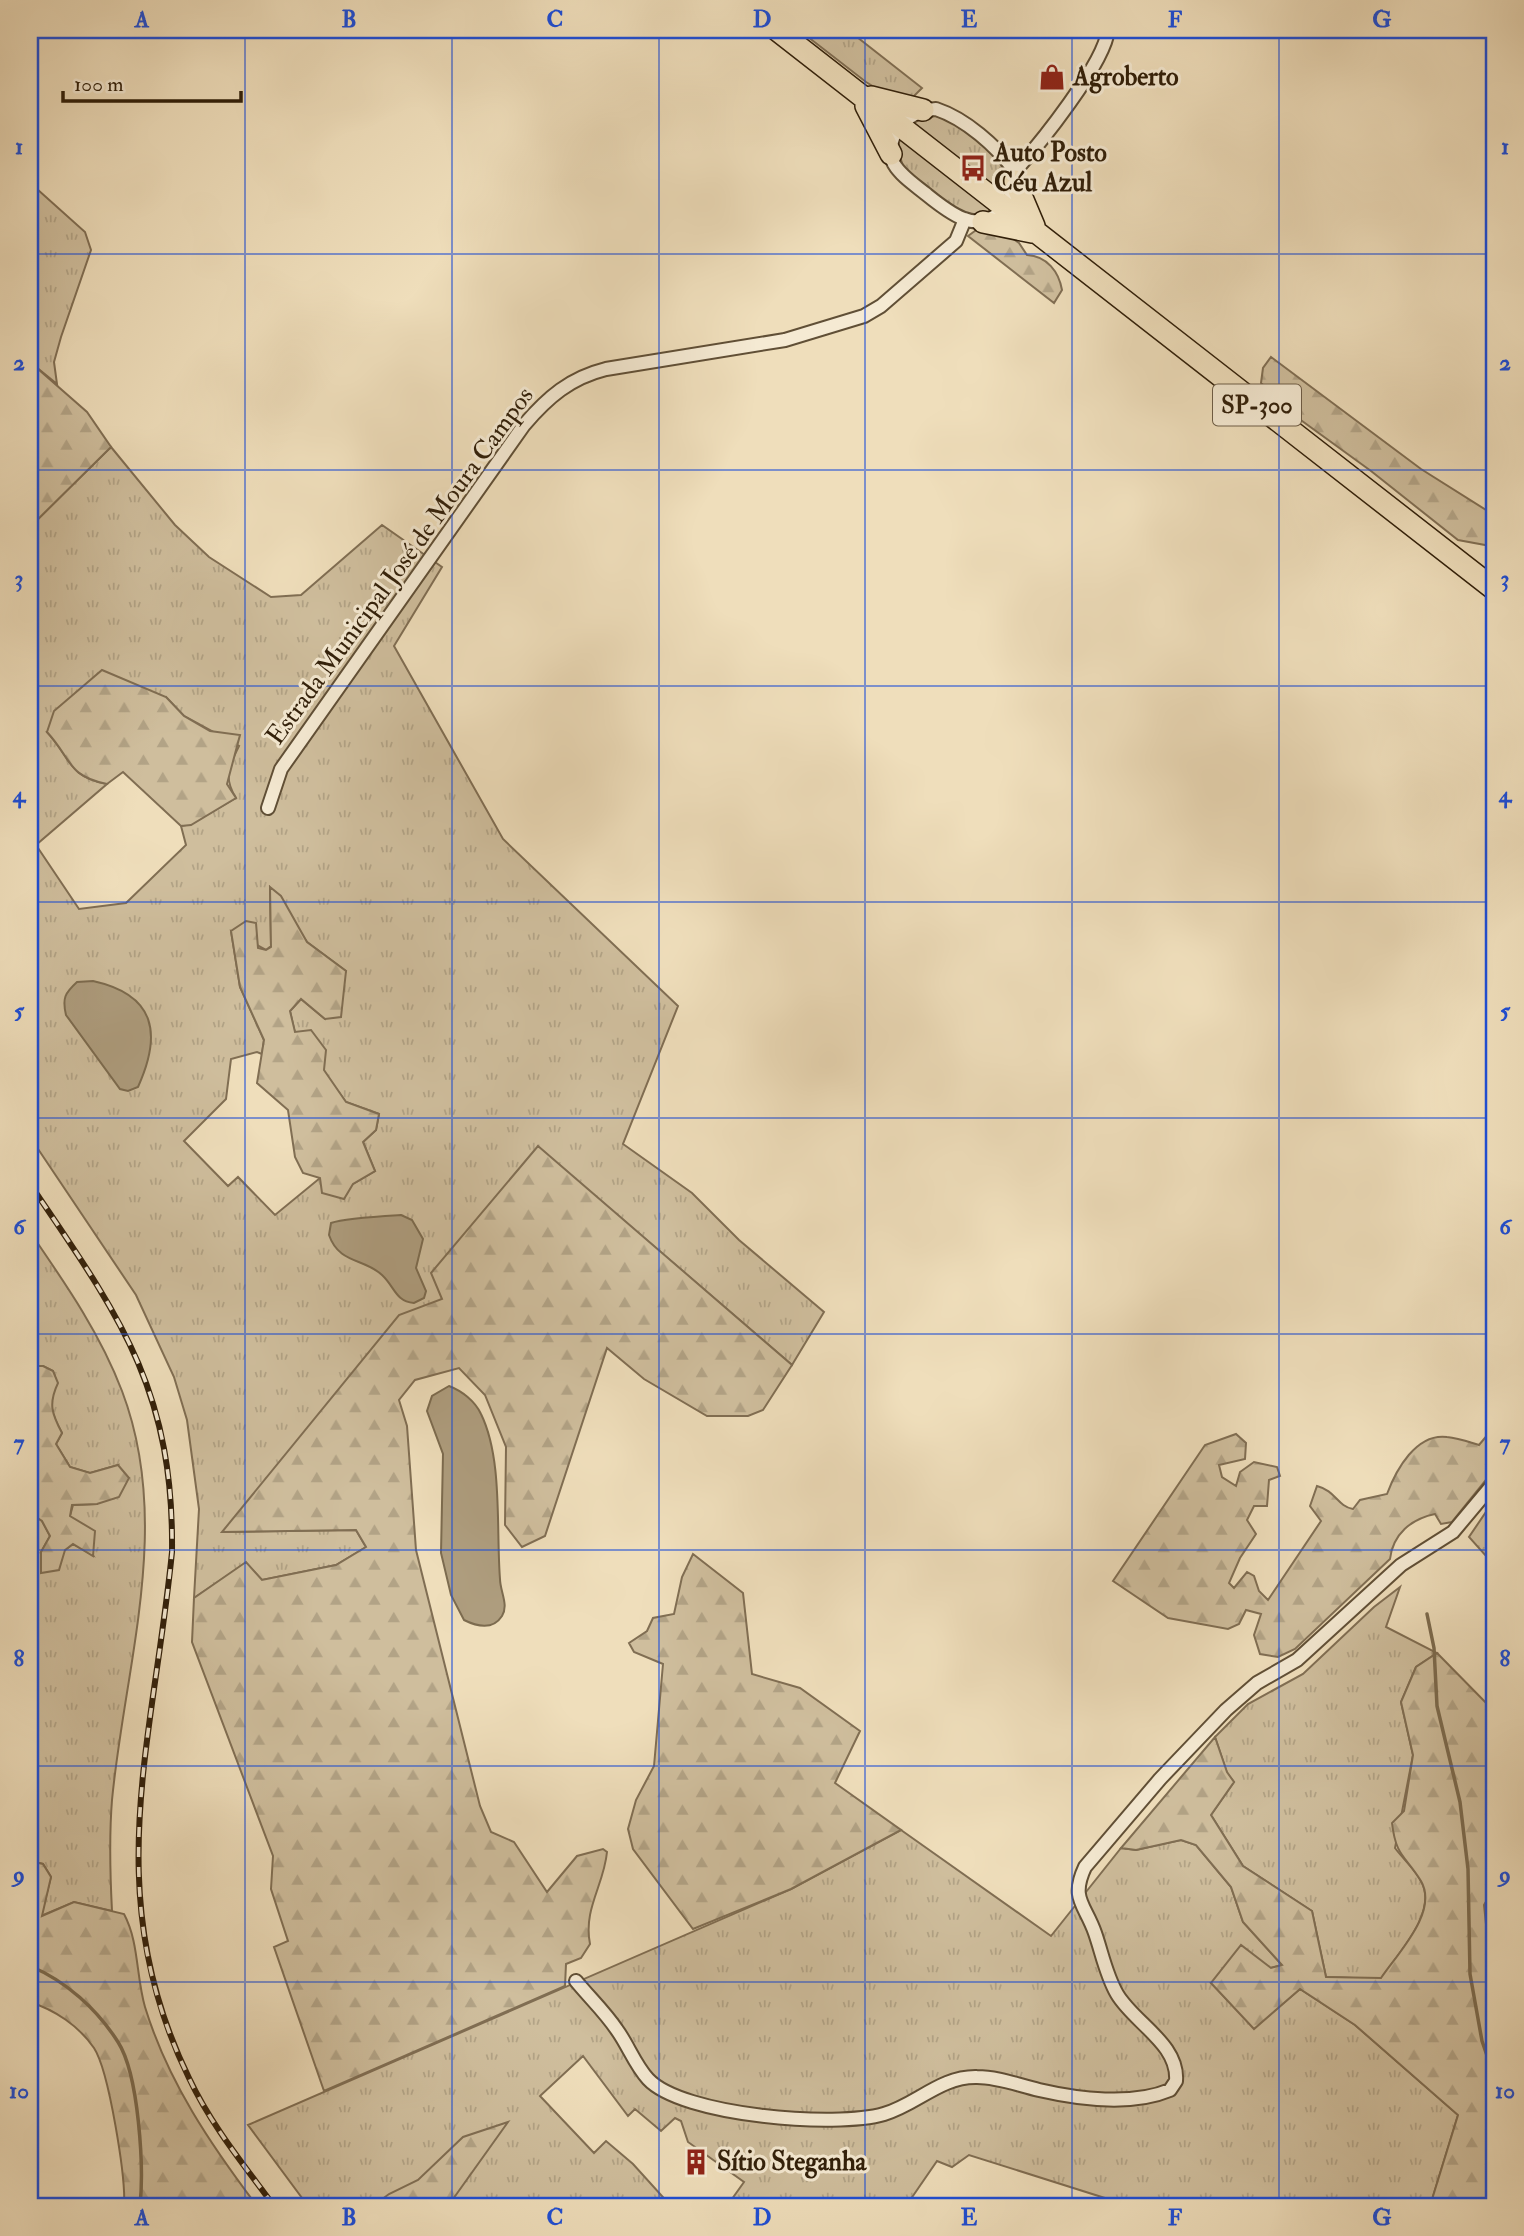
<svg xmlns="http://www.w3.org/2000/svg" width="1524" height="2236" viewBox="0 0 1524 2236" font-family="'IM FELL Double Pica',serif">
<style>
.grass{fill:url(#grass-tufts);stroke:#806e53;stroke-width:2;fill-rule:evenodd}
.forest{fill:url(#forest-firs);stroke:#806e53;stroke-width:2}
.water{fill:#ae9d7e;stroke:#7c6b4f;stroke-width:2}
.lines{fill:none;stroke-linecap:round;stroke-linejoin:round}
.stream{stroke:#7c6b4f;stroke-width:3.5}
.minor-casing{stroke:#604f36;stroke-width:16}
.primary-casing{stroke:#311f09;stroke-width:24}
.minor{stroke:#f5ead3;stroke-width:12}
.primary{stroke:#efdebb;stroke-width:21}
.rail-casing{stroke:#311f09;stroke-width:6}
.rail{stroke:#f5ead3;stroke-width:3.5;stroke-dasharray:10;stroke-linecap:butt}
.grid{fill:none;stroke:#1d4ed8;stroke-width:2;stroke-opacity:0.55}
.labels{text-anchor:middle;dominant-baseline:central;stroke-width:6;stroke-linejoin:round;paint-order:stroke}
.shield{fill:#f5ead3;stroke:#6c5c46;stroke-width:2}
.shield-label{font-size:24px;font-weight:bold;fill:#311f09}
.poi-label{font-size:26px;font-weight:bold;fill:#311f09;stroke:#f5ead3;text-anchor:start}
.street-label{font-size:26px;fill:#311f09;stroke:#f5ead3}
.neatline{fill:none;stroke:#1d4ed8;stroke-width:2.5}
.grid-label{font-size:23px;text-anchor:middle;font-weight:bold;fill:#1d4ed8}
</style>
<defs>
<pattern id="grass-tufts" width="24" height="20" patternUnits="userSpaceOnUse" patternTransform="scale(1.75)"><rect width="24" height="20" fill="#cfbe9d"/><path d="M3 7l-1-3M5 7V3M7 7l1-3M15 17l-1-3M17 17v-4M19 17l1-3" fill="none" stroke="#b2a386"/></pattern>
<pattern id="forest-firs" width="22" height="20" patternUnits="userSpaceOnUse" patternTransform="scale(1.75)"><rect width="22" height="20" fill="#cfbe9d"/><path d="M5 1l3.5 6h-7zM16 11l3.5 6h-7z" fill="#b2a386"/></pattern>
</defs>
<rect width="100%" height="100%" fill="#efdebb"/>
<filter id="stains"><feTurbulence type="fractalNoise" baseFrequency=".00286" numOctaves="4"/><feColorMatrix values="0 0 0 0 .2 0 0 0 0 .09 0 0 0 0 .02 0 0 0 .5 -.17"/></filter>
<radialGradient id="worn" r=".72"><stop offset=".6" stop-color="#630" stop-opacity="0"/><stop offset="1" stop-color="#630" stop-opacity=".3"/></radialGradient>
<!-- grass -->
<path class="grass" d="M799,30h49l74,58 -10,10 -28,-5 -18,-11z
M939,115c14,6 24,15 36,24 22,18 42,33 21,61 -4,7 -9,17 -19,18 -17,1 -34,-16 -47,-26 -22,-16 -31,-23 -32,-51l16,-21z
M37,189l48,43 6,18 -30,87 -7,25 3,22 -27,-22v-167z
M111,447l64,78 34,32 62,40 30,-2 81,-70 60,42 -48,79 109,193 175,167 -55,138 69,49 47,47 85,72 -32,53 -254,-218 -96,152 -219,233 133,-2 10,17 -30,18 -74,15 -16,-17 -52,35 5,-89 -12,-89 -13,-43 -38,-82 -106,-158v-610zM166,697l18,19 55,30c-10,20 -16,32 -3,52l-45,26 -10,2 5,19 -60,58 -47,6 -43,-64 71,-61c-40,-8 -35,-25 -60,-52zM270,888l37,54 39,29 -21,48 -24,-20 -11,12 5,22 51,69 33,12 -3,16 -13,12 12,29 -22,13 -33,-6 -45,37 -37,-38 -10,9 -44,-45 42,-42 5,-40 26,-7 5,2 2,-14 -24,-53 -9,-56 35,19 5,-4z
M30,1232c35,51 70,101 92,159 51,134 3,273 -10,409 -3,37 -2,73 0,111l-38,-9 -33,14 10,-39 -8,-13 -13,-3v-348l12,8 8,15 -9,16 24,-2 8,-6 20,11 -23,-39 3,-11 24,-1 21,-39 -28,8 -20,-6 -14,-23 6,-11c-11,-19 -14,-29 -5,-50l-4,-12 -10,-5h-13z
M1494,1500v65l-25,-28z
M1400,1587l-14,40 51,26 -21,14 -15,35 12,53 -18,93c8,11 21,22 27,35 15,31 -25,71 -41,96l-55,-2 -14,-66 -69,-45 -32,-51 23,-33 -7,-9 -12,-36 33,-33 55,-30 71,-67z
M901,1830l150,106 70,-88 15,2 45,-10 15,5 35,42 12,35 39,43 -71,18 43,45 46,-39 55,36 103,90 -28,91h-310l-12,-7 -139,-44 -17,12 -15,-6 -31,45h-179l17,-24 -56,-40 -7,-21 -6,-3 -14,13 -26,-22 -7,7 -45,-60 -43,40 54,57 12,-12 27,23 38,42h-363l-60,-81 543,-236z"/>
<!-- forest -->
<path class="forest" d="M979,228l26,5 14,10 8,12c20,1 32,17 35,35l-8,13 -86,-67z
M1271,357l150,112 73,46v35l-9,-5 -27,-5 -87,-69 -73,-53 -37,-35 2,-15z
M30,362l57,50 24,35 -81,80z
M102,670l64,27 18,19 26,15 30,4 -13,49 9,14 -45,27 -10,1 -58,-54 -16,12c-40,-8 -35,-25 -60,-52l7,-21z
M270,887l11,9 26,46 39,29 -5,46 -16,2 -24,-20 -11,12 5,21 16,-2 15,20 -2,20 22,32 33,12 -3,16 -13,12 12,29 -22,13 -9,15 -22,-6 -2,-15 -17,-5 -8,-16 -7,-47 -31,-27 7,-43 -24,-53 -9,-56 15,-10 10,2 2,25 8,2 5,-3z
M538,1146l254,219 -29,45 -15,6h-41l-63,-37 -37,-31 -62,188 -23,11 -17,-22 1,-78 -21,-52 -26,-27 -44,12 -16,20 8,26 9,124 64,256 11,26 23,10 33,50 30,-36 26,-7 4,3c-3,33 -24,57 -17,92l-9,14 -15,6 -1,22 -241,105 -50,-144 14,-6 -17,-52 2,-33 -81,-214 2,-44 52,-36 16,18 74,-15 30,-18 -10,-17 -134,2 177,-217 43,-16 -11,-26z
M30,1366h13l10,5 5,12c-10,21 -6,31 4,50l-6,11 14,23 20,6 28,-8 11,13 -10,19 -22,7 -25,1 -2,11 25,15 -2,25 -20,-12 -8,6 -6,20 -18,3v-21l9,-16 -8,-15 -12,-8z
M1489,1433h5v37l-42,52 -11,2 -6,-10c-24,5 -42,20 -45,45l-95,90 -17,8 -18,-3 -6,-19 7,-21 -15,-4 -7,14 -11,5 -60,-11 -55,-37 92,-136 31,-11 10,9 -1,16 -26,6 3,12 14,9 4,-14 14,-10 23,5 3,9 -11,4 -2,26h-13l-7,14 9,14 -16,24 -11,25 5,5 13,-16 7,4 5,15 9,9 53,-79 -11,-15 7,-20c19,5 20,20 36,23l7,-9 27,-6c9,-24 29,-61 60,-57 11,1 22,5 32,8z
M693,1554l50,39 9,81 48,14 60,43 -25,52 66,47 -110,59 -98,40 -60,-80 -5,-20 8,-29 18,-34 9,-102 -29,-12 -5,-9 18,-12 6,-13 21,-4 8,-37z
M1437,1653l57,58v177l-10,17 10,97v204h-64l28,-91 -103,-90 -55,-36 -46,40 -43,-46 30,-38 30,23 11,-3 -39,-43 -12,-35 -35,-42 -15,-5 -45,10 -15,-2 94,-111 12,35 7,10 -23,33 32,51 69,45 14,66 55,1c16,-24 58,-66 40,-97 -16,-26 -25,-24 -29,-58l12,-12 9,-56 -12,-53 15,-35z
M30,1861l13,3 8,13 -9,39 32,-14 50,12c15,28 12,62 21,93 23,75 66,138 112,199h-133c2,-28 -15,-135 -30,-158 -15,-22 -39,-38 -64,-46z
M508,2122l-60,84h-75l16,-12 29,-14 45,-43z"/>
<!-- water -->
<path class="water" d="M93,981c63,14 69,53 45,106l-10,4 -8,-2 -54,-74c-4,-17 -1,-22 11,-33z
M401,1215l11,5 11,19 -7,29 10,23 -2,7 -10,5c-19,-2 -19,-16 -32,-28 -18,-17 -43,-11 -53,-40l2,-12c14,-5 53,-7 70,-8z
M449,1386c13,5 26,15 32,28 22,45 15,115 19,165 0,12 9,26 2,37 -9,14 -24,11 -38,4l-13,-25 -10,-42 2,-99 -16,-43 5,-15z"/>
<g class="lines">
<!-- stream -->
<path class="stream" d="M1427,1614l7,34 3,58 23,96 8,67 2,105 12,67 12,35
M30,1966c36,15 67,43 88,76 21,33 26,125 22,164"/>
<!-- minor casing -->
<g class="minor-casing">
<path id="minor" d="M936,109c30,10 60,37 79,62 0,15 -3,28 -14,40 -24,25 -54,0 -75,-17 -11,-9 -25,-18 -32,-30 -6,-12 -3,-27 5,-36 9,-13 22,-18 37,-19z
M1015,171c24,-26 90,-108 93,-141
M268,808l13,-39 243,-344c24,-28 46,-47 82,-56l179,-29 79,-24 17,-10 75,-65 9,-22
M576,1981c13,16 29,31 41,49 11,15 18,35 31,49 34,37 189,49 236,35 32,-9 57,-38 93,-37 21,0 41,8 62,13 39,9 93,16 131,0l6,-9c3,-37 -42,-58 -59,-87 -11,-19 -15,-41 -22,-61 -10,-29 -25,-34 -10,-66l75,-88 66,-69 31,-27 40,-23 104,-95 52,-33 41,-49"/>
</g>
<!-- primary casing -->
<g class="primary-casing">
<path id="primary" d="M777,30l717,559
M871,97l52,13
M866,106l25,48
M1015,181l19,45
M983,222l49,10"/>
</g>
<!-- minor -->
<use href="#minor" class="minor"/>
<!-- primary -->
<use href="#primary" class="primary"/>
<!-- rail casing -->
<g class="rail-casing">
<path id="rail" d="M30,1184c88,130 144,204 142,368 -19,191 -73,342 17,526 22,47 55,87 85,128"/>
</g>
<!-- rail -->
<use href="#rail" class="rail"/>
</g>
<!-- grid -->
<path class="grid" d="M245,30v2176M452,30v2176M659,30v2176M865,30v2176M1072,30v2176M1279,30v2176M30,254h1464M30,470h1464M30,686h1464M30,902h1464M30,1118h1464M30,1334h1464M30,1550h1464M30,1766h1464M30,1982h1464"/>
<!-- icons -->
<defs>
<g id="shop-bare" transform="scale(2.1)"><path d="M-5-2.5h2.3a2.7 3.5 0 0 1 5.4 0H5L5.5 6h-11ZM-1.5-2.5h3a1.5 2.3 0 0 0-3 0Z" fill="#8f2418" stroke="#f5ead3" stroke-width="2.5" paint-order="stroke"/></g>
<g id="bus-bare" transform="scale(2.1)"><path d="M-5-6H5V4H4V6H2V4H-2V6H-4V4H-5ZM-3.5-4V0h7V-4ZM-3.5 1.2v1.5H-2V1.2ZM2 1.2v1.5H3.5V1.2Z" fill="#8f2418" stroke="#f5ead3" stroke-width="2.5" paint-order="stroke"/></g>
<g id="building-bare" transform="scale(2.1)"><path d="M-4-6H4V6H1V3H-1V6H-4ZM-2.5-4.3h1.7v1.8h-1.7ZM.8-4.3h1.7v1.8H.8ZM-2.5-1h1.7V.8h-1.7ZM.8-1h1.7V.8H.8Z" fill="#8f2418" stroke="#f5ead3" stroke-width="2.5" paint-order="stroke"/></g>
</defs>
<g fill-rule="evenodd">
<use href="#shop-bare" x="1052" y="77"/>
<use href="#bus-bare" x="973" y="168"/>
<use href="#building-bare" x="696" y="2162"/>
</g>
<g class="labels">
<!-- shield labels -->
<rect class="shield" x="1213" y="384.5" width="88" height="41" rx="5"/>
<g class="shield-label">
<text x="1257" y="405">SP-300</text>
</g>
<!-- poi labels -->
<g class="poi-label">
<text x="1073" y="77">Agroberto</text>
<text x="994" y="153">Auto Posto<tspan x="994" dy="30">Céu Azul</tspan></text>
<text x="717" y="2162">Sítio Steganha</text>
</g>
<!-- street labels -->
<g class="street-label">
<text transform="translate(400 566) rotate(-54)">Estrada Municipal José de Moura Campos</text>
</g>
</g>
<!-- margin -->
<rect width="1524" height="2236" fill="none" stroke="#efdebb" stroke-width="77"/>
<!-- scale -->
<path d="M63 91v10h178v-10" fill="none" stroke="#311f09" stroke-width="3.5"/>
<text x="74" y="91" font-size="21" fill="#311f09" stroke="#f5ead3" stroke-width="5" paint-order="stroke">100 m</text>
<rect x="38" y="38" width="1448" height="2160" class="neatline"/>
<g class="grid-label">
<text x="142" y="27">A</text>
<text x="349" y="27">B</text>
<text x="555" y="27">C</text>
<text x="762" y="27">D</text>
<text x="969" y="27">E</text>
<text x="1175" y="27">F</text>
<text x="1382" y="27">G</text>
<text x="19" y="154">1</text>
<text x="1505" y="154">1</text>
<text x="19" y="370">2</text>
<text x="1505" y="370">2</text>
<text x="19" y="586">3</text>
<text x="1505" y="586">3</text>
<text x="19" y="802">4</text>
<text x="1505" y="802">4</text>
<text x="19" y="1018">5</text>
<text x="1505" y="1018">5</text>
<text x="19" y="1234">6</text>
<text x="1505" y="1234">6</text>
<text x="19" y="1450">7</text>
<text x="1505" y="1450">7</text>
<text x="19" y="1666">8</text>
<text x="1505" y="1666">8</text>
<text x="19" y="1882">9</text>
<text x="1505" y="1882">9</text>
<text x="19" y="2098">10</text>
<text x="1505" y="2098">10</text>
<text x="142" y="2225">A</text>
<text x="349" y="2225">B</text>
<text x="555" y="2225">C</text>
<text x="762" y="2225">D</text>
<text x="969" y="2225">E</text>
<text x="1175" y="2225">F</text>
<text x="1382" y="2225">G</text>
</g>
<rect width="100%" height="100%" filter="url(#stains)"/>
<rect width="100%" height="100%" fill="url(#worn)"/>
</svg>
